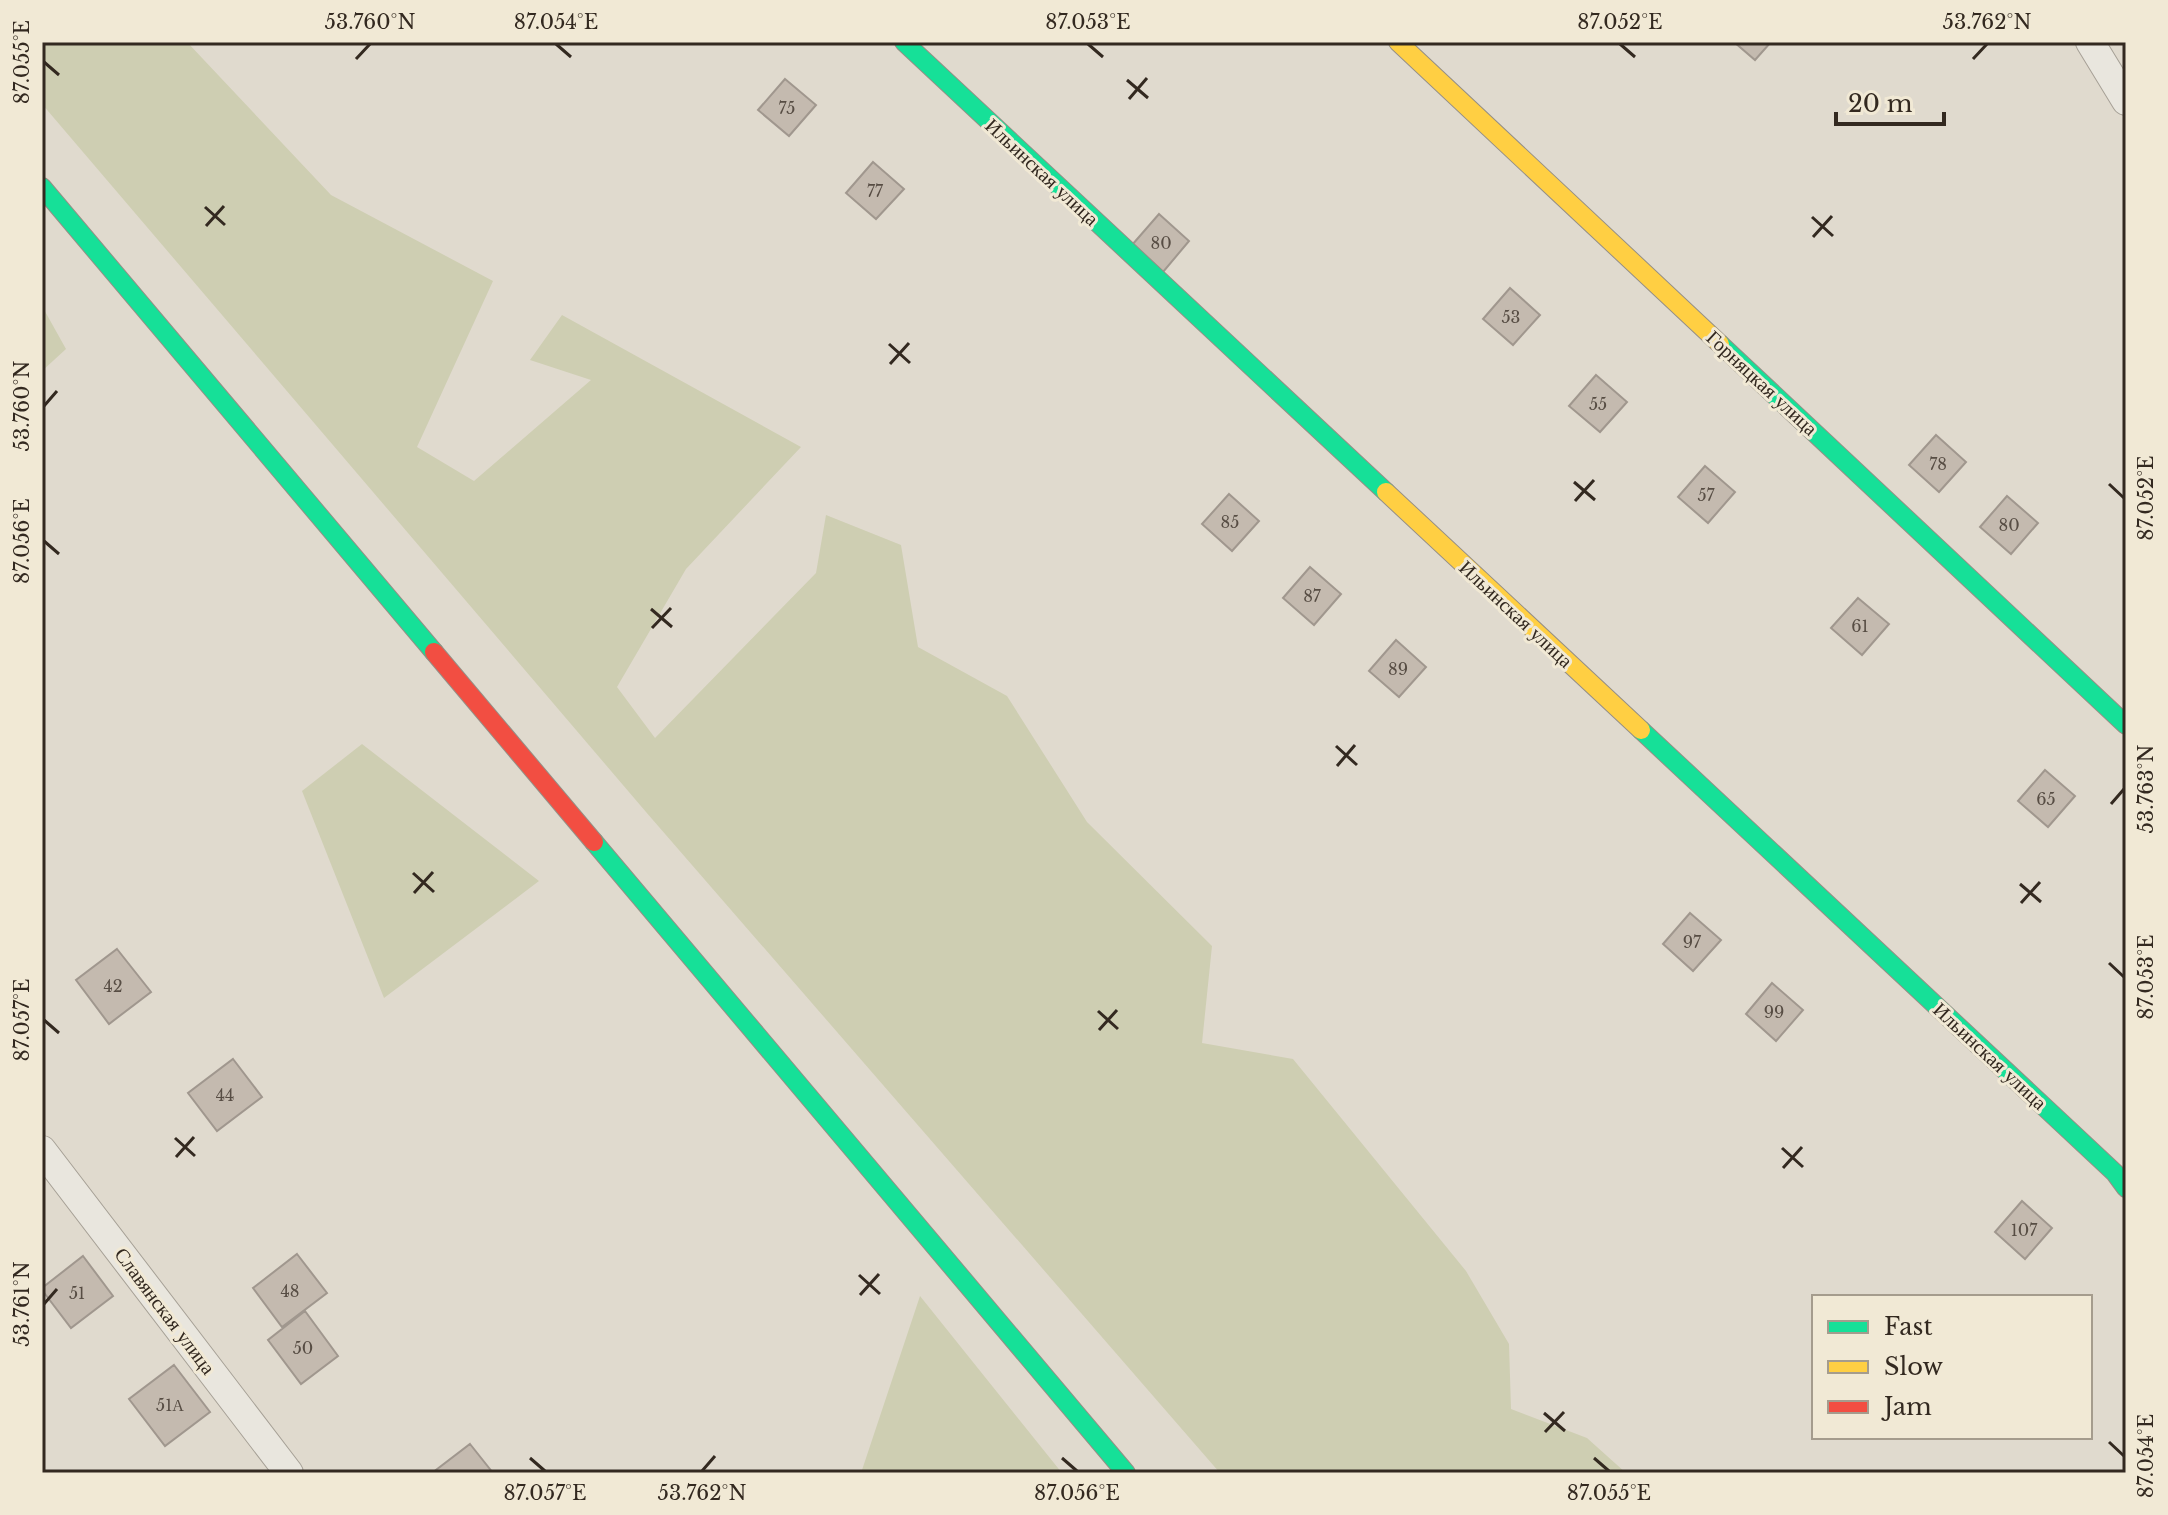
<svg xmlns="http://www.w3.org/2000/svg" width="2168" height="1515" viewBox="0 0 2168 1515" font-family="'Libre Baskerville',serif">
<style>
.green{fill:#ceceb2}
.building{fill:#c4baaf;stroke:#a0978e;stroke-width:2}
.lines{fill:none;stroke-linecap:round;stroke-linejoin:round}
.street-casing{stroke:#a6a096;stroke-width:30}
.fast-casing{stroke:#958f86;stroke-width:20}
.slow-casing{stroke:#958f86;stroke-width:20}
.jam-casing{stroke:#958f86;stroke-width:20}
.street{stroke:#e9e6de;stroke-width:28}
.fast{stroke:#16e098;stroke-width:18}
.slow{stroke:#ffcf43;stroke-width:18}
.jam{stroke:#f24e42;stroke-width:18}
.ticks{fill:none;stroke:#332920;stroke-width:3}
.labels{text-anchor:middle;dominant-baseline:central;stroke-width:6;stroke-linejoin:round;paint-order:stroke}
.number-label{font-size:16px;fill:#574d44}
.street-label{font-size:20px;fill:#332920;stroke:#f1e9d5}
.neatline{fill:none;stroke:#332920;stroke-width:3}
.ticks-label{font-size:20px;text-anchor:middle;fill:#332920}
</style>
<rect width="100%" height="100%" fill="#e0dace"/>
<!-- green -->
<path class="green" d="M42,42h145l144,153 162,86 -76,166 57,34 117,-101 -61,-20 32,-45 239,132 -115,122 -69,118 38,51 161,-165 10,-58 75,30 17,102 89,49 80,126 125,124 -10,97 91,16 173,212 43,73 2,65 76,29 39,35h-406l-574,-661 -604,-708z
M42,306l24,43 -24,22z
M362,744l177,137 -155,117 -82,-207z
M920,1296l142,177h-201z"/>
<!-- building -->
<path class="building" d="M1734,42h37l-16,18z
M785,79l31,26 -27,31 -31,-26z
M873,162l31,27 -28,30 -30,-26z
M1159,214l30,27 -26,31 -31,-27z
M1510,288l30,27 -27,30 -30,-26z
M1596,375l31,27 -27,30 -31,-26z
M1936,435l30,27 -27,30 -30,-27z
M1705,466l30,26 -27,31 -30,-26z
M1229,494l30,27 -27,30 -30,-27z
M2007,496l31,27 -27,31 -31,-27z
M1310,567l31,27 -27,31 -31,-27z
M1858,598l31,26 -27,31 -31,-27z
M1396,640l30,27 -27,30 -30,-26z
M2045,770l30,26 -27,31 -30,-26z
M1690,913l31,27 -28,31 -30,-27z
M117,949l34,43 -42,32 -33,-44z
M1772,983l31,27 -27,31 -30,-27z
M233,1059l29,38 -45,34 -29,-38z
M2022,1201l30,27 -27,31 -30,-27z
M297,1254l30,39 -45,34 -29,-39z
M83,1256l30,40 -42,32 -29,-38v-2z
M305,1311l33,45 -37,28 -33,-44z
M174,1365l36,47 -45,34 -36,-47z
M470,1444l23,29h-61z"/>
<g class="lines">
<!-- street casing -->
<g class="street-casing">
<path id="street" d="M2090,42l36,59
M42,1150l247,323"/>
</g>
<!-- fast casing -->
<g class="fast-casing">
<path id="fast" d="M904,42l482,450
M42,187l392,465
M1720,344l406,381
M1641,730l474,443 11,15
M594,842l532,631"/>
</g>
<!-- slow casing -->
<g class="slow-casing">
<path id="slow" d="M1398,42l322,302
M1386,492l255,238"/>
</g>
<!-- jam casing -->
<g class="jam-casing">
<path id="jam" d="M434,652l160,190"/>
</g>
<!-- street -->
<use href="#street" class="street"/>
<!-- fast -->
<use href="#fast" class="fast"/>
<!-- slow -->
<use href="#slow" class="slow"/>
<!-- jam -->
<use href="#jam" class="jam"/>
</g>
<!-- ticks -->
<path class="ticks" d="M556,44l15,13M1088,44l15,13M1620,44l15,13M356,59l14,-15M1973,59l14,-15M44,62l15,13M1127,80l21,18M1129,99l18,-21M205,207l20,18M1812,217l21,19M206,226l18,-20M1813,237l19,-21M889,344l21,19M890,364l19,-21M44,406l13,-15M1574,482l21,18M2109,484l15,14M1575,501l19,-21M44,541l15,13M651,609l21,18M652,628l19,-20M1336,746l21,19M1337,766l18,-21M2111,804l13,-15M413,873l21,19M2020,884l21,18M414,893l19,-21M2021,903l19,-21M2109,963l15,14M1098,1011l20,18M44,1020l15,13M1099,1030l18,-20M175,1138l20,18M1782,1148l21,19M176,1157l18,-20M1783,1168l19,-21M859,1275l21,19M860,1295l19,-21M44,1304l13,-15M1544,1413l21,18M1545,1432l19,-20M2109,1442l15,14M530,1458l15,13M1062,1458l15,13M1594,1458l15,13M702,1471l13,-15"/>
<g class="labels">
<!-- number labels -->
<g class="number-label">
<text x="787" y="108">75</text>
<text x="875" y="191">77</text>
<text x="1161" y="243">80</text>
<text x="1511" y="317">53</text>
<text x="1598" y="404">55</text>
<text x="1938" y="464">78</text>
<text x="1706" y="495">57</text>
<text x="1230" y="522">85</text>
<text x="2009" y="525">80</text>
<text x="1312" y="596">87</text>
<text x="1860" y="626">61</text>
<text x="1398" y="669">89</text>
<text x="2046" y="799">65</text>
<text x="1692" y="942">97</text>
<text x="113" y="986">42</text>
<text x="1774" y="1012">99</text>
<text x="225" y="1095">44</text>
<text x="2024" y="1230">107</text>
<text x="290" y="1291">48</text>
<text x="77" y="1293">51</text>
<text x="303" y="1348">50</text>
<text x="170" y="1405">51А</text>
</g>
<!-- street labels -->
<g class="street-label">
<text transform="translate(1042 172) rotate(43)">Ильинская улица</text>
<text transform="translate(1762 383) rotate(43)">Горняцкая улица</text>
<text transform="translate(1516 614) rotate(43)">Ильинская улица</text>
<text transform="translate(1990 1056) rotate(43)">Ильинская улица</text>
<text transform="translate(165 1311) rotate(53)">Славянская улица</text>
</g>
</g>
<!-- border -->
<rect width="2168" height="1515" fill="none" stroke="#f1e9d5" stroke-width="88"/>
<!-- legend -->
<rect x="1812" y="1295" width="280" height="144" fill="#f1e9d5" stroke="#a59c8d" stroke-width="2"/>
<rect x="1828" y="1321" width="40" height="12" fill="#16e098" stroke="#a59c8d" stroke-width="2"/>
<text x="1884" y="1335" font-size="24" fill="#332920">Fast</text>
<rect x="1828" y="1361" width="40" height="12" fill="#ffcf43" stroke="#a59c8d" stroke-width="2"/>
<text x="1884" y="1375" font-size="24" fill="#332920">Slow</text>
<rect x="1828" y="1401" width="40" height="12" fill="#f24e42" stroke="#a59c8d" stroke-width="2"/>
<text x="1884" y="1415" font-size="24" fill="#332920">Jam</text>
<!-- scale -->
<path d="M1836 112v12h108v-12" fill="none" stroke="#332920" stroke-width="4"/>
<text x="1848" y="112" font-size="24" fill="#332920" stroke="#f1e9d5" stroke-width="6" paint-order="stroke">20 m</text>
<rect x="44" y="44" width="2080" height="1427" class="neatline"/>
<g class="ticks-label">
<text x="370" y="29">53.760°N</text>
<text x="556" y="29">87.054°E</text>
<text x="1088" y="29">87.053°E</text>
<text x="1620" y="29">87.052°E</text>
<text x="1987" y="29">53.762°N</text>
<text transform="translate(22 62) rotate(-90)" y="7">87.055°E</text>
<text transform="translate(22 406) rotate(-90)" y="7">53.760°N</text>
<text transform="translate(2146 498) rotate(-90)" y="7">87.052°E</text>
<text transform="translate(22 541) rotate(-90)" y="7">87.056°E</text>
<text transform="translate(2146 789) rotate(-90)" y="7">53.763°N</text>
<text transform="translate(2146 977) rotate(-90)" y="7">87.053°E</text>
<text transform="translate(22 1020) rotate(-90)" y="7">87.057°E</text>
<text transform="translate(22 1304) rotate(-90)" y="7">53.761°N</text>
<text transform="translate(2146 1456) rotate(-90)" y="7">87.054°E</text>
<text x="545" y="1500">87.057°E</text>
<text x="702" y="1500">53.762°N</text>
<text x="1077" y="1500">87.056°E</text>
<text x="1609" y="1500">87.055°E</text>
</g>
</svg>
